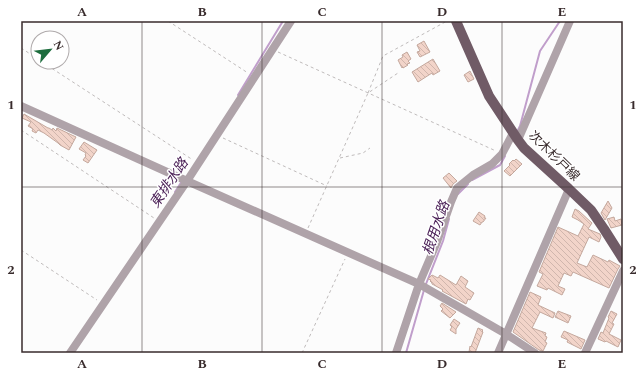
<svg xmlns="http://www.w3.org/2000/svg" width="644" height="374" viewBox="0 0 644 374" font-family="Spectral,'Noto Sans JP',serif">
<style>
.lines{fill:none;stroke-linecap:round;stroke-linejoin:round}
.stream{stroke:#c09ecb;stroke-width:2}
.building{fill:url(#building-back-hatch);stroke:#c4a89d}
.path{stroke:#bfbbbb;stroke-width:1;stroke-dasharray:3 3;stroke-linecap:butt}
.minor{stroke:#afa3a9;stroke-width:8}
.major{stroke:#705b66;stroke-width:10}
.grid{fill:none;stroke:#382b2c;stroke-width:1;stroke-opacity:0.55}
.labels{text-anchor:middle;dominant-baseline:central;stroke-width:3;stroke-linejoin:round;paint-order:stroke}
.street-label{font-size:13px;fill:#382b2c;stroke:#fff}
.water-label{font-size:14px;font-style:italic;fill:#491e55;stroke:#fff}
.neatline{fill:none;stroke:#382b2c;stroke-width:1.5}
.grid-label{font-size:13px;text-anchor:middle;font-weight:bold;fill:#382b2c}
</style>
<defs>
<pattern id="building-back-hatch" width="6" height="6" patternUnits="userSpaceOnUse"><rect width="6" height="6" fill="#f2d4c9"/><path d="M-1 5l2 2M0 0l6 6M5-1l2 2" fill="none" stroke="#d0b6ad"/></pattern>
</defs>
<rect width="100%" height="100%" fill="#fcfcfc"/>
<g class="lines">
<!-- stream -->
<path class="stream" d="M238,95l45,-74
M517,132l3,-6 20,-75 20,-30
M472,180l28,-15 5,-9
M175,192l7,-11
M458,194l10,-10
M426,284l17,-43 6,-22
M406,353l18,-63"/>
</g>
<!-- building -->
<path class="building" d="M424,41l6,11 -10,5 -3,-5 3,-1 -3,-6z
M407,52l4,7 -3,2 2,2 -3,1 1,1 -5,3v-1l-1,1 -4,-8 5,-3 -1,-2z
M433,59l7,12 -7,4 -1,-2 -14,9 -6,-10z
M470,71l4,8 -6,3 -4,-7z
M24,114l24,14h1l3,2 1,-2 3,3 1,-3 19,9 -7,13 -9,-5 -2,-2 -14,-10 -6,-3 -2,3 -4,-2 1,-2 -5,-3 3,-4 -9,-4z
M84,142l13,8 -9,13 -5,-3 3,-4 -1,-1 1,-2 -7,-4z
M516,159l6,5 -12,12 -6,-5 6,-6 -1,-1 4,-4 1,1z
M449,173l8,8 -4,3 -2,4 -8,-10z
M608,201l4,7 -7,12 -4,-7z
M575,209l4,2 13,12 -4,6 12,5 1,3 -2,5 -10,-5 -12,26 10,4 6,-12 15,7 1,-2 11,6 -2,3 -9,19 -36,-16 -2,4 -7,-3 -6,13 7,3 -3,6 -14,-7 -1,2 -10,-4 6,-12 -4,-2 19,-45 20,9 6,-12 -6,-4 -6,-3z
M479,212l6,4 -1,2h2l-3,4h-1l-2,3 -7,-4z
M614,217l1,4 6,-2 1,6 -11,3 -4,-9z
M432,275l6,3 2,-3 16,10 5,-9 7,5 -3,6 9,6 -4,7 -2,-1 -2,5 -24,-13 1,-1 -9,-5 -2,-1v-1l-2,-2 1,-1 -3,-1z
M530,292l11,5 -3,8 17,8 -2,5 -13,-6 -8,16 14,5 -1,3 2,1 -2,5 2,1 -4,8 -4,-1 -26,-18z
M442,303l14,9 -6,6 -9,-7 2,-2 -3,-3z
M558,311l13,5 -3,7 -13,-6z
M611,311l6,3 -5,9 2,1 -5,10 12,6 -3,7 -12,-6 -1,1 -7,-3 3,-7 2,1 6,-15 -1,-1z
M454,319l6,4 -4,6v5l-6,-4 2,-3 -2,-2z
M478,328l5,2 -1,1 1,1 -8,21h-3l-3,-1 1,-6 1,1z
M564,331l21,9 -4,9 -14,-7 1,-2 -7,-3z"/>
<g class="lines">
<!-- path -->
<path class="path" d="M168,21l80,52
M21,27l3,-6
M21,48l17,11
M278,52l218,99
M42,62l151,98
M368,93l15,-37 64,-35
M21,130l133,88
M223,138l104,48
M340,158l23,-5 7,-5
M308,228l60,-135 30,-20
M21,250l76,50
M302,353l43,-94"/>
<!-- minor -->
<path class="minor" d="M21,106l166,75 232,103 87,50 29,19
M518,140l52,-119
M70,353l117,-172 104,-160
M396,353l23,-69 18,-42 14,-40 6,-14 16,-13 19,-11 10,-10 11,-21
M498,353l71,-164
M585,353l38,-82"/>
<!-- major -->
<path class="major" d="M456,21l33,75 29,44 6,8 45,41 22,21 13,19 19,30"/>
</g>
<!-- grid -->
<path class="grid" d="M142,21v332M262,21v332M382,21v332M502,21v332M21,187h602"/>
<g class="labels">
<!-- street labels -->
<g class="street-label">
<text transform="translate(554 156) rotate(44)">次木杉戸線</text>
</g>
<!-- water labels -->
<g class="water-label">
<text transform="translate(169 183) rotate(-56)">東排水路</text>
<text transform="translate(436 228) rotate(-71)">根用水路</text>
</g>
</g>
<!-- border -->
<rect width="644" height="374" fill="none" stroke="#ffffff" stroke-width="44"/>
<!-- north arrow -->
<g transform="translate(50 50) rotate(62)"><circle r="19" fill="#ffffff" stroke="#afaaab"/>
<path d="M0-3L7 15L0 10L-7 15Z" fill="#1d6c3d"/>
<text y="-6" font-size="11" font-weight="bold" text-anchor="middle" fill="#382b2c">N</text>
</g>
<rect x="22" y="22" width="600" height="330" class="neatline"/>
<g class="grid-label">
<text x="82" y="16">A</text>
<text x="202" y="16">B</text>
<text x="322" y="16">C</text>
<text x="442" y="16">D</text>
<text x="562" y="16">E</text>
<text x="11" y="109">1</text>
<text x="633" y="109">1</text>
<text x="11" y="274">2</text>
<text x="633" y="274">2</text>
<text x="82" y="368">A</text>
<text x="202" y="368">B</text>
<text x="322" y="368">C</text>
<text x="442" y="368">D</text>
<text x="562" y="368">E</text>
</g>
</svg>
